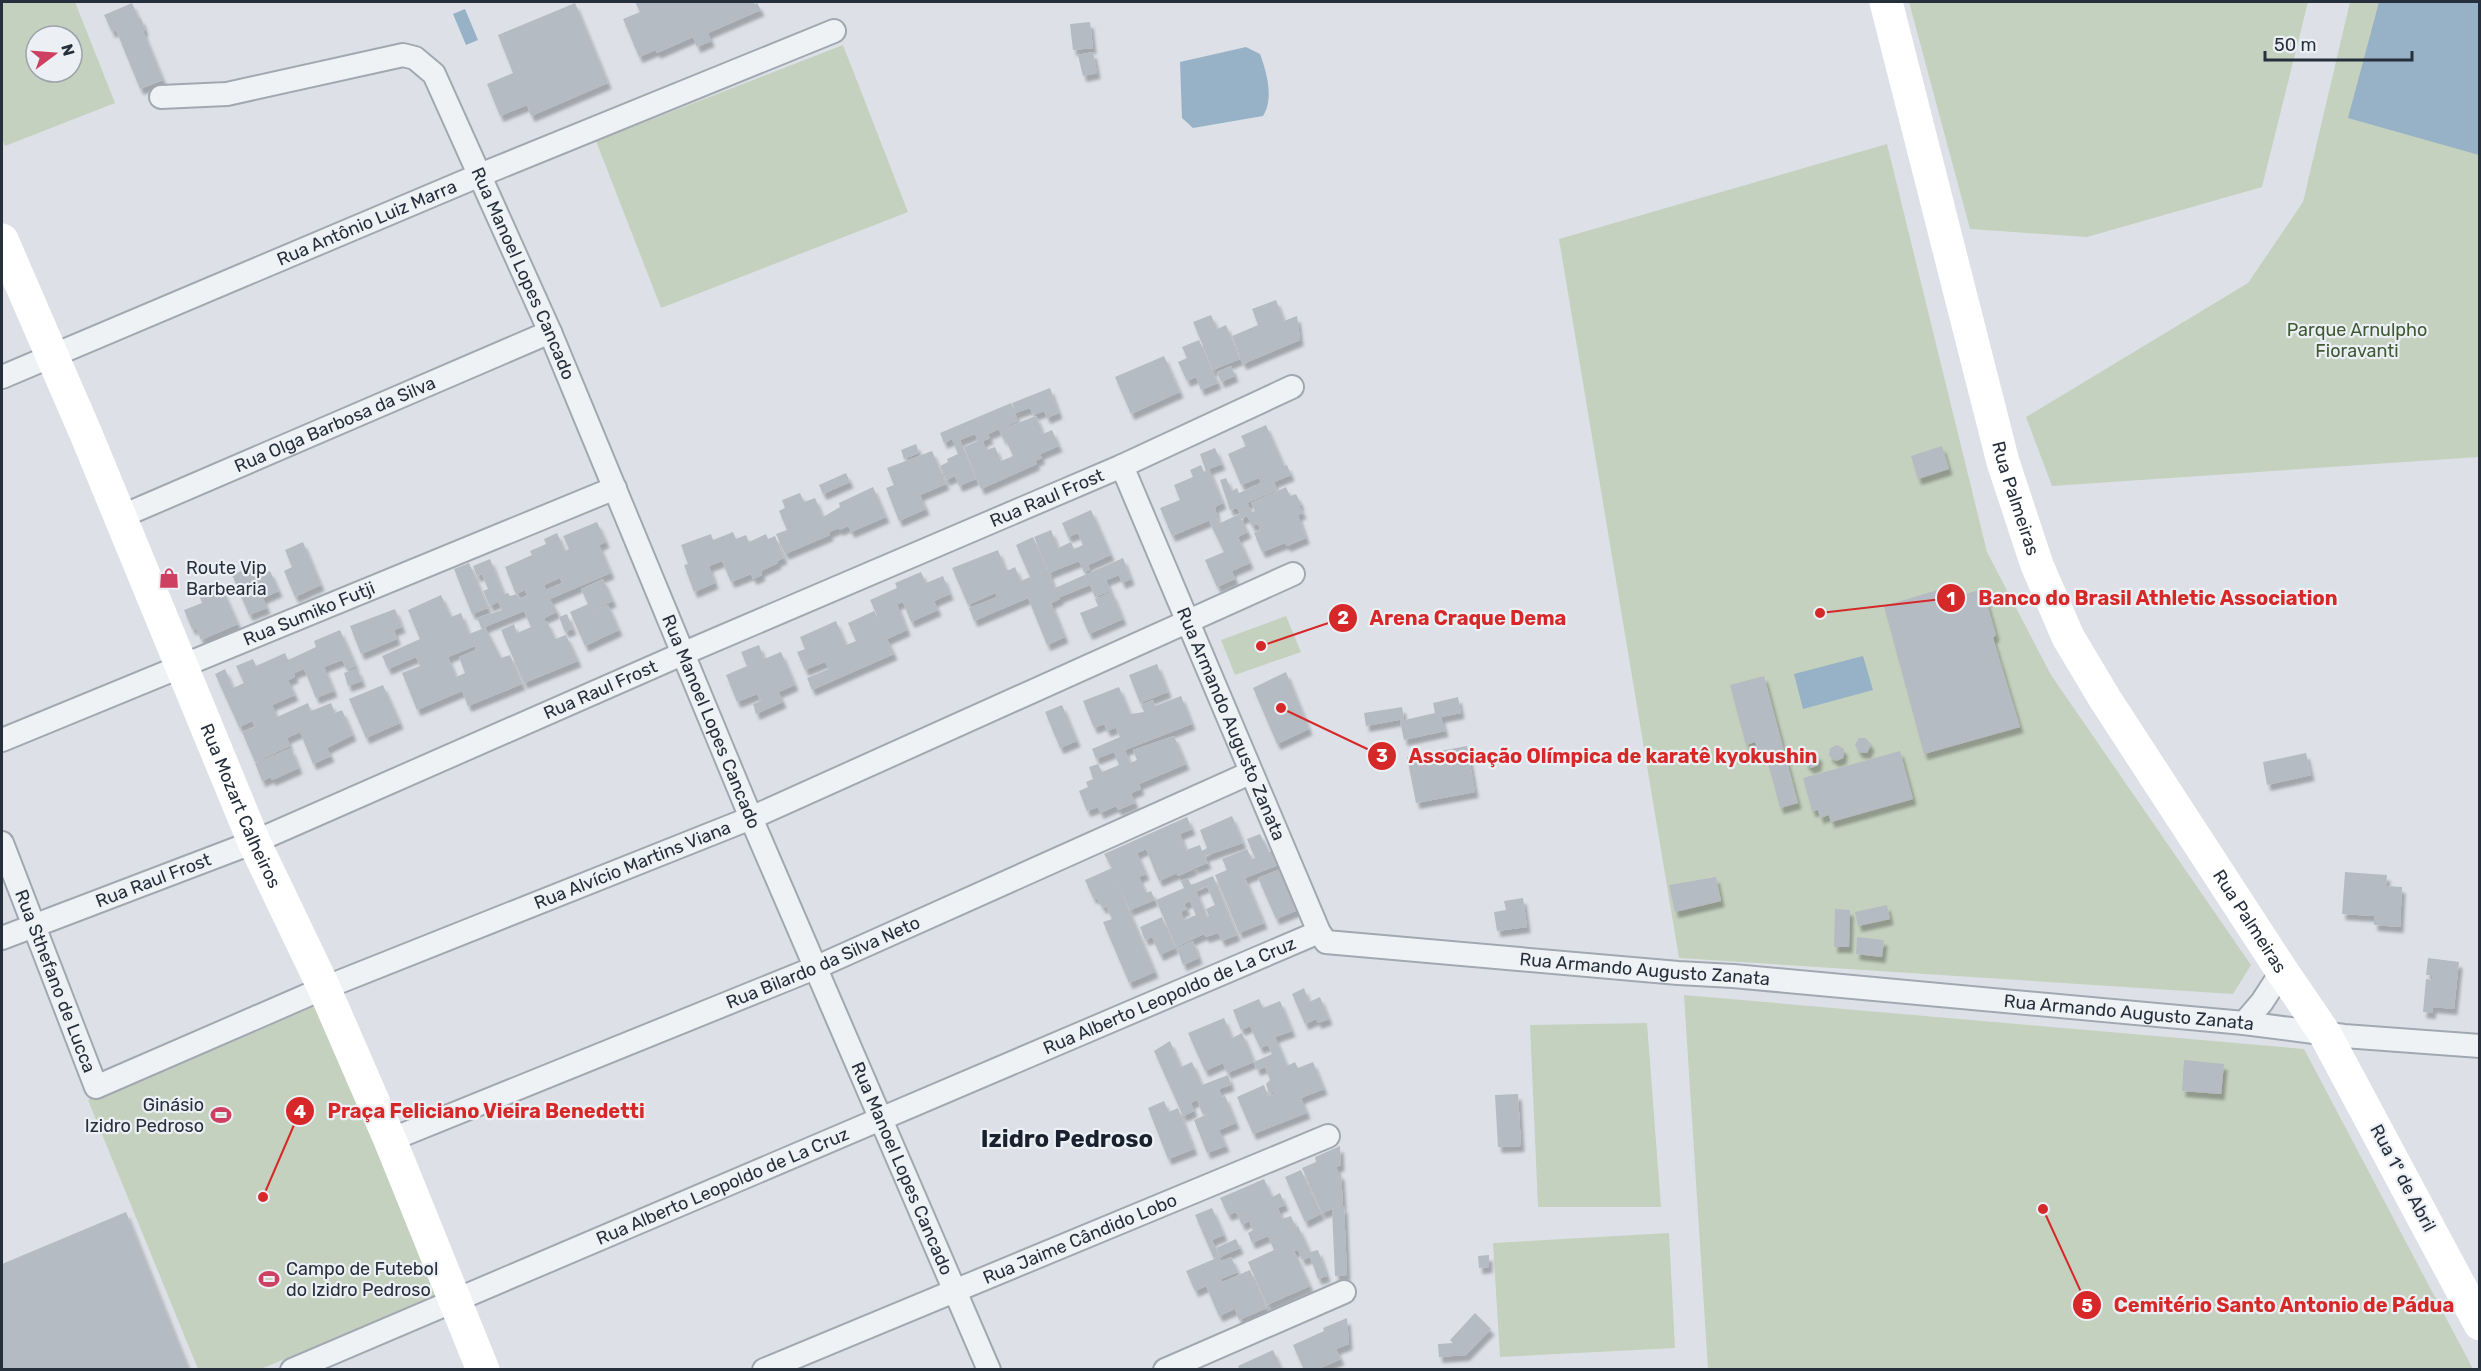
<svg xmlns="http://www.w3.org/2000/svg" width="2481" height="1371" viewBox="0 0 2481 1371" font-family="Rubik,sans-serif">
<style>
.green{fill:#c4d1be;fill-rule:evenodd}
.water{fill:#97b2c7}
.building{fill:#b4bbc3;fill-rule:evenodd;filter:url(#shadow)}
.lines{fill:none;stroke-linecap:round;stroke-linejoin:round}
.street-casing{stroke:#a2a8b1;stroke-width:26}
.street{stroke:#eff2f5;stroke-width:22}
.secondary{stroke:#fff;stroke-width:33}
.labels{text-anchor:middle;dominant-baseline:central;stroke-width:4.5;stroke-linejoin:round;paint-order:stroke}
.street-label{font-size:18px;fill:#26303d;stroke:#ecf0f4}
.park-label{font-size:18px;fill:#3e5934;stroke:#ecf0f4}
.poi-label{font-size:18px;fill:#26303d;stroke:#ecf0f4;text-anchor:start}
.district-label{font-size:24px;font-weight:bold;fill:#19212e;stroke:#ecf0f4}
.leader{fill:none;stroke:#d62828;stroke-width:2}
.callout-dot{fill:#d62828;stroke:#ecf0f4;stroke-width:2}
.mark-label{font-size:18px;text-anchor:middle;font-weight:bold;fill:#fff}
.callout-label{font-size:20px;text-anchor:middle;font-weight:bold;fill:#d62828;stroke:#ecf0f4;stroke-width:4.5;stroke-linejoin:round;paint-order:stroke}
</style>
<defs>
<filter id="shadow"><feDropShadow dx="3.5" dy="6" stdDeviation="1.5" flood-color="#0004"/></filter>
</defs>
<rect width="100%" height="100%" fill="#dde1e7"/>
<!-- green -->
<path class="green" d="M2,2h73l40,101 -110,43 -3,-7zM36,36h36v36h-36z
M1909,2h399l-46,185 -175,50 -117,-8z
M2350,2h129v455l-427,29 -26,-69 222,-134 55,-81z
M843,45l65,167 -247,96 -65,-167z
M1887,144l100,408 64,123 200,290 -18,29 -554,-36 -120,-719z
M1286,616l15,36 -66,23 -14,-35z
M1684,995l620,54 169,320h-765z
M316,1006l123,288 -178,75h-63l-110,-269z
M1647,1023l14,184h-123l-8,-182z
M1669,1233l6,115 -175,9 -7,-114z"/>
<!-- water -->
<path class="water" d="M2379,2h100v153l-131,-37z
M465,9l13,31 -12,5 -13,-31z
M1246,47l14,7c7,19 14,45 3,62l-70,12 -11,-10 -2,-56z
M1863,656l10,34 -70,19 -9,-35z"/>
<!-- building -->
<path class="building" d="M635,2h119l1,2 2,-1 4,7 -53,23 3,8 -14,6 -4,-10 -36,16 -1,-3 -17,7 -16,-38 17,-7z
M132,3l7,16 2,-1 4,12 -2,1 20,49 -23,9 -24,-59 -4,2 -8,-17z
M575,3l33,80 -77,33 -4,-11 -27,11 -13,-32 26,-11 -15,-38z
M1090,22l3,26 -20,2 -3,-26z
M1093,52l4,21 -14,3 -5,-21z
M1276,300l8,21 13,-5 3,24 -57,24 -11,-28 26,-11 -6,-16z
M1211,315l6,14 9,-4 14,34 -27,11 -20,-48z
M1199,340l19,43 -17,7 -5,-13 -9,4 -9,-19 9,-4 -5,-11z
M1164,356l16,36 -49,22 -16,-37z
M1231,366l4,10 -14,6 -4,-10z
M1050,388l9,25 -12,5 -3,-7 -11,4 -3,-7 -15,5 3,8 -30,13 2,4 -7,3 3,9 9,-3 6,14 12,-5 -8,-18 -2,1 -4,-9 37,-14 7,18 9,-4 7,16 -19,8 2,4 -7,3 2,3 -56,25 -17,-42 14,-6 -3,-7 -15,6 16,39 -17,7 -4,-10 -9,4 -6,-14 8,-4 -1,-3 11,-5 -6,-15 -8,4 -4,-10 71,-30 4,7 -3,-7z
M1266,425l18,41 3,-1 4,10 -17,7 3,8 -30,13 5,9 3,-1 -4,-8 35,-16 4,9 6,-2 5,10 -2,1 4,8 -5,2 8,23 -19,8 -2,-3 -23,9 -8,-19 6,-3 -2,-6 -6,2 -5,-10 -6,3 7,13 -10,5 12,26 -18,8 3,8 -18,8 -12,-27 19,-8 -15,-31 6,-3 -43,18 -12,-28 20,-8 -6,-15 19,-8 -3,-7 11,-5 3,7 2,-1 -6,-17 15,-6 7,16 -13,5 14,34 -8,4 2,10 3,6 20,-9 -3,-6 -7,2 -10,-30 6,-2 6,13 5,-3 2,5 22,-10 -2,-5 -18,7 -13,-31 18,-8 -5,-10z
M916,444l3,9 -15,6 -3,-9z
M1942,446l7,23 -31,10 -7,-23z
M932,451l14,33 -26,11 6,14 -27,12 -13,-33 8,-3 -7,-17z
M846,473l4,9 -27,12 -4,-9z
M873,487l13,30 -35,15 -3,-6 -8,4 -1,-2 -10,4 1,3 -45,19 -9,-20 11,-4 -8,-19 6,-3 -3,-8 18,-7 4,9 11,-4 8,19 17,-10 -1,-4z
M1091,510l20,45 -23,10 2,5 -6,2 -5,-11 -30,12 6,15 68,-30 8,21 -9,4 -3,-8 -13,5 5,11 -16,6 -5,-12 -30,12v2l-9,4 14,34 -18,8 -19,-47 -54,23 -5,-13 28,-11 -2,-4 -27,12 -16,-37 46,-18 7,19 4,1 6,-3 6,14 9,-4 -14,-32 17,-8 14,32 -12,6 13,-5 -14,-33 17,-7 7,18 13,-6 3,7 9,-4 -5,-12 -10,4 -6,-14z
M597,522l9,20 -7,3 12,28 -61,26 7,13 -13,6 1,4 2,-1 8,18 11,-4 12,26 -54,22 -23,-53 13,-6 3,9 14,-6 -7,-16 -39,16 16,31 9,-3 12,29 -54,22 -6,-15 -45,19 -15,-37 18,-7 -4,-9 -28,12 -6,-13 38,-17 -12,-29 33,-15 10,22 10,-4 8,21 13,-5 -5,-11 25,-8 -4,-8 -8,4 -7,-15 5,-2 -6,-15 -5,2 -4,-10 17,-7 14,35 4,-1 2,3 7,-2 2,5 8,-3 -2,-6 -9,4 -11,-27 27,-12 -2,-4 16,-7 -2,-5 13,-6 8,18 4,-2 -6,-13zM560,578l2,5 -16,7 -2,-5zM475,646l1,4 -17,7 6,16 -9,4 -8,-20z
M733,532l3,7 10,-4 3,7 17,-8 2,5 7,-3 9,22 -7,3 1,2 -17,8 1,4 -9,4 -2,-5 -20,8 -9,-21 -13,5 6,17 -21,9 -10,-27 4,-1 -7,-19 30,-11 2,6z
M303,542l18,43 -26,12 -11,-26 8,-4 -7,-17z
M469,563l19,45 -16,6 -18,-45z
M250,567l4,10 16,-6 9,20 -16,7 4,10 -18,7 -17,-40z
M921,572l5,11 17,-7 7,18 -16,7 4,9 -27,12 -8,-20 -6,2 10,26 -20,9 7,15 -82,36 -5,-12 22,-9 -4,-7 -20,8 -8,-18 8,-3 -5,-12 36,-16 10,24 10,-4 -8,-18 26,-12 5,9 -9,-20 27,-12 -2,-5z
M603,579l10,22 -26,12 21,-8 11,25 -34,16 -15,-34 18,-8 -7,-15z
M221,586l17,38 -37,16 -5,-12 -4,1 -8,-19 18,-7 -3,-8z
M1951,586l14,8 18,-5 13,46 -3,3 27,89 -96,27 -40,-148z
M1112,592l11,27 -34,15 -9,-21 18,-7 -3,-7z
M395,609l7,18 -8,3 3,9 -36,15 -11,-28z
M567,614l6,15 -8,3 -6,-15z
M340,630l16,36 -9,4 -5,-10 -18,7 10,24 -18,7 -12,-29 -10,4 1,4 -7,3 7,15 -23,10 5,12 31,-14 3,8 20,-8 4,10 7,-3 11,25 -26,13 4,8 -18,8 -13,-32 -13,6 3,8 -35,16 -13,-30 13,-5 -3,-6 -13,6 -24,-53 10,-5 8,19 11,-5 -8,-17 17,-7 3,7 29,-13 3,7 28,-13 -2,-6z
M759,645l5,14 17,-7 14,33 -35,15 -3,-6 -20,8 -11,-27 21,-9 -6,-14z
M1157,664l11,28 -28,11 -11,-28z
M357,668l5,13 -14,5 -4,-13z
M1286,672l23,57 -32,15 -24,-56z
M1764,676l34,127 -18,5 -15,-57 -7,1 -3,-10 -9,3 -16,-60z
M383,685l17,38 -34,15 -17,-39z
M1119,687l11,27 14,-2 -3,-7 12,-5 2,6 26,-10 11,28 -67,26 5,13 7,-3 -4,-10 41,-14 12,28 -47,20 2,5 -10,4 4,10 -17,7 -2,-4 -16,7 -2,-6 -11,4 -8,-20 9,-4 -2,-5 7,-3 -4,-12 9,-3 4,8 17,-7 -5,-13 -18,7 -4,-10 28,-12 -7,-16 2,7 -8,3 -3,-7 -10,4 -11,-27z
M779,693l4,9 -27,12 -3,-10z
M1458,697l3,16 -20,4 4,14 -41,9 -4,-19 35,-8 -2,-10z
M1062,705l15,36 -17,7 -15,-36z
M1402,707l2,12 -38,7 -2,-13z
M1859,738h7l5,7 -4,8 -8,-1 -4,-7z
M1837,745l7,4 -1,9 -7,3 -7,-5 1,-8z
M1467,746l8,46 -59,11 -9,-46z
M291,748l8,20 -27,12 -1,-3 -9,4 -7,-18z
M1812,751l7,5 -1,9 -7,3 -6,-5 1,-8z
M1900,751l13,48 -82,23 -2,-7 -9,3 -2,-8 -6,1 -9,-33z
M2306,753l5,22 -44,10 -4,-23z
M1232,816l11,27 -38,13 3,7 -13,5 -5,-9 4,10 -16,7 -1,-3 -18,8 -13,-32 -9,4 9,21 -7,3 7,16 5,-2 4,9 -25,10 -17,-37 42,99 -26,11 -26,-61 9,-3 -6,-13 -3,2 -7,-11 -3,1 -8,-18 27,-12 -8,-14 83,-37 5,12 -12,5 6,16 14,-5 2,6 5,-3 -7,-18z
M1260,834l9,18 6,-2 6,14 -36,14 19,45 -25,10 -24,-58 12,-5 -5,-11 25,-10 5,10 3,-1 -8,-19z
M1281,869l17,41 -22,9 -18,-41z
M2345,872l42,3 -1,11 16,1 -2,40 -26,-2v-9l-32,-2z
M1213,876l24,59 -15,6 -4,-8 -12,4 -2,-3 -28,13 -20,-47 28,-12 -3,-7 7,-3 3,7zM1207,886l8,19 -9,4 3,7 -2,1 -11,-26zM1190,901l6,14 -12,5 -3,-8 6,-3 -3,-5z
M1716,877l5,24 -46,11 -6,-27z
M1523,898l4,29 -30,4 -3,-19 12,-2 -2,-9z
M1887,905l3,14 -32,7 -3,-14z
M1835,909l15,1 -1,37h-15z
M1162,917l13,31 -15,7 -8,-18 -7,3 -5,-13z
M1857,937l27,3 -2,17 -26,-3z
M1193,941l6,17 -16,7 -6,-17z
M2428,958l31,4 -5,47 -21,-2 -1,6 -9,-1 3,-33 6,1 1,-5h-7z
M1304,988l5,14 11,-5 9,22 -11,4 -2,-4 -11,5 -13,-30z
M1259,999l4,9 17,-7 12,30 -17,6 12,29 8,-4 3,6 15,-6 11,27 -23,9 6,15 -54,21 -16,-37 27,-12 4,11 6,-2 -1,-3 -4,2 -3,-9 4,-4 -5,-13 -8,3 -3,-8 18,-8 -4,-9 -8,3 -10,-22 -9,4 -8,-20z
M1224,1018l8,20 10,-5 12,29 -27,11 -4,-10 -18,8 -17,-38z
M1170,1041l11,26 11,-5 10,23 26,-10 3,10 -12,4 3,8 3,-1 11,27 -17,7 7,16 -19,7 -13,-33 18,-8 -9,3 -6,-15 -6,3 3,8 -11,5 -29,-65z
M2184,1060l40,4 -3,30 -39,-3z
M1518,1094l3,52 -23,1 -3,-52z
M1164,1101l5,11 9,-4 16,41 -26,10 -20,-51z
M1340,1146l1,19 -5,2 3,7h2l2,31 -21,8 -20,-45 14,-6 -1,-5z
M1301,1170l20,44 -16,8 -20,-45z
M1264,1179l8,18 8,-4 5,12 -7,3 4,11 9,-3 4,10 -9,6 12,-6 12,26 8,-2 9,26 -9,3 -8,-22 -8,3 -4,-10 -4,1 16,35 -43,19 -19,-43 26,-12 -6,-14 -16,7 -4,-10 5,-3 -4,-9 -7,4 -6,-13 -8,3 -8,-17z
M1344,1206l3,69 -12,1 -3,-66z
M1212,1208l12,27 -12,5 7,16 -5,3 -19,-44z
M126,1212l63,158h-187v-106z
M1236,1239l4,9 -20,9 -4,-9z
M1489,1255v12l-10,1 -1,-12z
M1219,1257l2,5 10,-5 7,15 -17,7 1,3 28,-12 17,38 -28,12 -4,-11 -16,7 -13,-30 -11,5 -9,-20z
M1475,1313l16,16 -25,26 -27,2 -1,-13 15,-1 -3,-3z
M1347,1318l2,26 -13,5 5,10 -18,8 -19,3 -11,-25 31,-14 -1,-3z
M1273,1350l9,20h-42l-2,-4z"/>
<g class="lines">
<!-- street casing -->
<g class="street-casing">
<g id="street">
<path id="s1" d="M161,97l66,-3 176,-39 12,3 19,16 116,258 201,486 238,552"/>
<path id="s2" d="M2,377l478,-202 354,-144"/>
<path id="s3" d="M1122,466l197,466 7,10 352,31 55,3 511,47 100,13 136,10"/>
<path id="s4" d="M120,517l430,-185"/>
<path id="s5" d="M2,740l613,-252"/>
<path id="s6" d="M2,843l94,244 228,-99 427,-170 542,-244"/>
<path id="s7" d="M2,938l252,-96 428,-188 440,-188 170,-79"/>
<path d="M2244,1023l18,-21 20,-31"/>
<path id="s8" d="M390,1140l427,-173 433,-194"/>
<path id="s9" d="M292,1370l1027,-438"/>
<path id="s10" d="M764,1370l564,-234"/>
<path d="M1165,1370l179,-78"/>
</g>
</g>
<!-- street -->
<use href="#street" class="street"/>
<!-- secondary -->
<g class="secondary">
<path id="s11" d="M1886,2l117,460 34,103 31,72 37,62 177,272 43,63 155,290"/>
<path id="s12" d="M2,240l84,194 168,408 70,146 66,152 93,230"/>
</g>
</g>
<!-- icons -->
<defs>
<g id="shop-bare" transform="scale(1.62)"><path d="M-5-2.5h2.3a2.7 3.5 0 0 1 5.4 0H5L5.5 6h-11ZM-1.5-2.5h3a1.5 2.3 0 0 0-3 0Z" fill="#cd4061" stroke="#ecf0f4" stroke-width="2.5" paint-order="stroke"/></g>
<g id="stadium-bare" transform="scale(1.62)"><path d="M0-5a6.5 5 0 1 0 0 10a6.5 5 0 1 0 0-10ZM-3.5-1.8h7v3.6h-7Z" fill="#cd4061" stroke="#ecf0f4" stroke-width="2.5" paint-order="stroke"/></g>
</defs>
<g fill-rule="evenodd">
<use href="#shop-bare" x="169" y="578"/>
<use href="#stadium-bare" x="221" y="1115"/>
<use href="#stadium-bare" x="269" y="1279"/>
</g>
<g class="labels">
<!-- street labels -->
<g class="street-label">
<text stroke="none"><textPath href="#s2" startOffset="396">Rua Antônio Luiz Marra</textPath></text>
<text stroke="none"><textPath href="#s1" startOffset="502">Rua Manoel Lopes Cancado</textPath></text>
<text stroke="none"><textPath href="#s4" startOffset="234">Rua Olga Barbosa da Silva</textPath></text>
<text stroke="none"><textPath href="#s7" startOffset="1134">Rua Raul Frost</textPath></text>
<text stroke="none"><textPath href="#s11" startOffset="513">Rua Palmeiras</textPath></text>
<text stroke="none"><textPath href="#s5" startOffset="332">Rua Sumiko Futji</textPath></text>
<text stroke="none"><textPath href="#s7" startOffset="648">Rua Raul Frost</textPath></text>
<text stroke="none"><textPath href="#s1" startOffset="988">Rua Manoel Lopes Cancado</textPath></text>
<text stroke="none"><textPath href="#s3" startOffset="280">Rua Armando Augusto Zanata</textPath></text>
<text stroke="none"><textPath href="#s12" startOffset="614">Rua Mozart Calheiros</textPath></text>
<text stroke="none"><textPath href="#s6" startOffset="842">Rua Alvício Martins Viana</textPath></text>
<text stroke="none"><textPath href="#s7" startOffset="162">Rua Raul Frost</textPath></text>
<text stroke="none"><textPath href="#s11" startOffset="999">Rua Palmeiras</textPath></text>
<text stroke="none"><textPath href="#s8" startOffset="468">Rua Bilardo da Silva Neto</textPath></text>
<text stroke="none"><textPath href="#s3" startOffset="838">Rua Armando Augusto Zanata</textPath></text>
<text stroke="none"><textPath href="#s6" startOffset="148">Rua Sthefano de Lucca</textPath></text>
<text stroke="none"><textPath href="#s9" startOffset="954">Rua Alberto Leopoldo de La Cruz</textPath></text>
<text stroke="none"><textPath href="#s3" startOffset="1324">Rua Armando Augusto Zanata</textPath></text>
<text stroke="none"><textPath href="#s1" startOffset="1474">Rua Manoel Lopes Cancado</textPath></text>
<text transform="translate(2403 1178) rotate(62)">Rua 1º de Abril</text>
<text stroke="none"><textPath href="#s9" startOffset="468">Rua Alberto Leopoldo de La Cruz</textPath></text>
<text stroke="none"><textPath href="#s10" startOffset="342">Rua Jaime Cândido Lobo</textPath></text>
</g>
<!-- park labels -->
<g class="park-label">
<text x="2357" y="330">Parque Arnulpho<tspan x="2357" dy="21">Fioravanti</tspan></text>
</g>
<!-- poi labels -->
<g class="poi-label">
<text x="186" y="568">Route Vip<tspan x="186" dy="21">Barbearia</tspan></text>
<text x="204" y="1105" text-anchor="end">Ginásio<tspan x="204" dy="21">Izidro Pedroso</tspan></text>
<text x="286" y="1269">Campo de Futebol<tspan x="286" dy="21">do Izidro Pedroso</tspan></text>
</g>
<!-- district labels -->
<g class="district-label">
<text x="1067" y="1139">Izidro Pedroso</text>
</g>
</g>
<!-- callouts -->
<path class="leader" d="M1820 613L1951 598M1261 646L1343 618M1281 708L1382 756M263 1197L300 1111M2043 1209L2087 1305"/>
<g class="callout-dot">
<circle cx="1820" cy="613" r="6"/>
<circle cx="1261" cy="646" r="6"/>
<circle cx="1281" cy="708" r="6"/>
<circle cx="263" cy="1197" r="6"/>
<circle cx="2043" cy="1209" r="6"/>
<circle cx="1951" cy="598" r="15"/>
<circle cx="1343" cy="618" r="15"/>
<circle cx="1382" cy="756" r="15"/>
<circle cx="300" cy="1111" r="15"/>
<circle cx="2087" cy="1305" r="15"/>
</g>
<g class="mark-label">
<text x="1951" y="605">1</text>
<text x="1343" y="624">2</text>
<text x="1382" y="762">3</text>
<text x="300" y="1118">4</text>
<text x="2087" y="1312">5</text>
</g>
<g class="callout-label">
<text x="2158" y="605">Banco do Brasil Athletic Association</text>
<text x="1468" y="625">Arena Craque Dema</text>
<text x="1613" y="763">Associação Olímpica de karatê kyokushin</text>
<text x="486" y="1118">Praça Feliciano Vieira Benedetti</text>
<text x="2284" y="1312">Cemitério Santo Antonio de Pádua</text>
</g>
<!-- border -->
<rect width="2481" height="1371" fill="none" stroke="#26303d" stroke-width="6"/>
<!-- north arrow -->
<g transform="translate(54 54) rotate(74)"><circle r="28" fill="#ecf0f4" stroke="#9da3ab" stroke-width="1.5"/>
<path d="M0-4.5L10 22L0 15L-10 22Z" fill="#cd4061"/>
<text y="-9" font-size="16" font-weight="bold" text-anchor="middle" fill="#26303d">N</text>
</g>
<!-- scale -->
<path d="M2265 51v9h147v-9" fill="none" stroke="#26303d" stroke-width="3"/>
<text x="2274" y="51" font-size="18" fill="#26303d" stroke="#ecf0f4" stroke-width="4.5" paint-order="stroke">50 m</text>
</svg>
